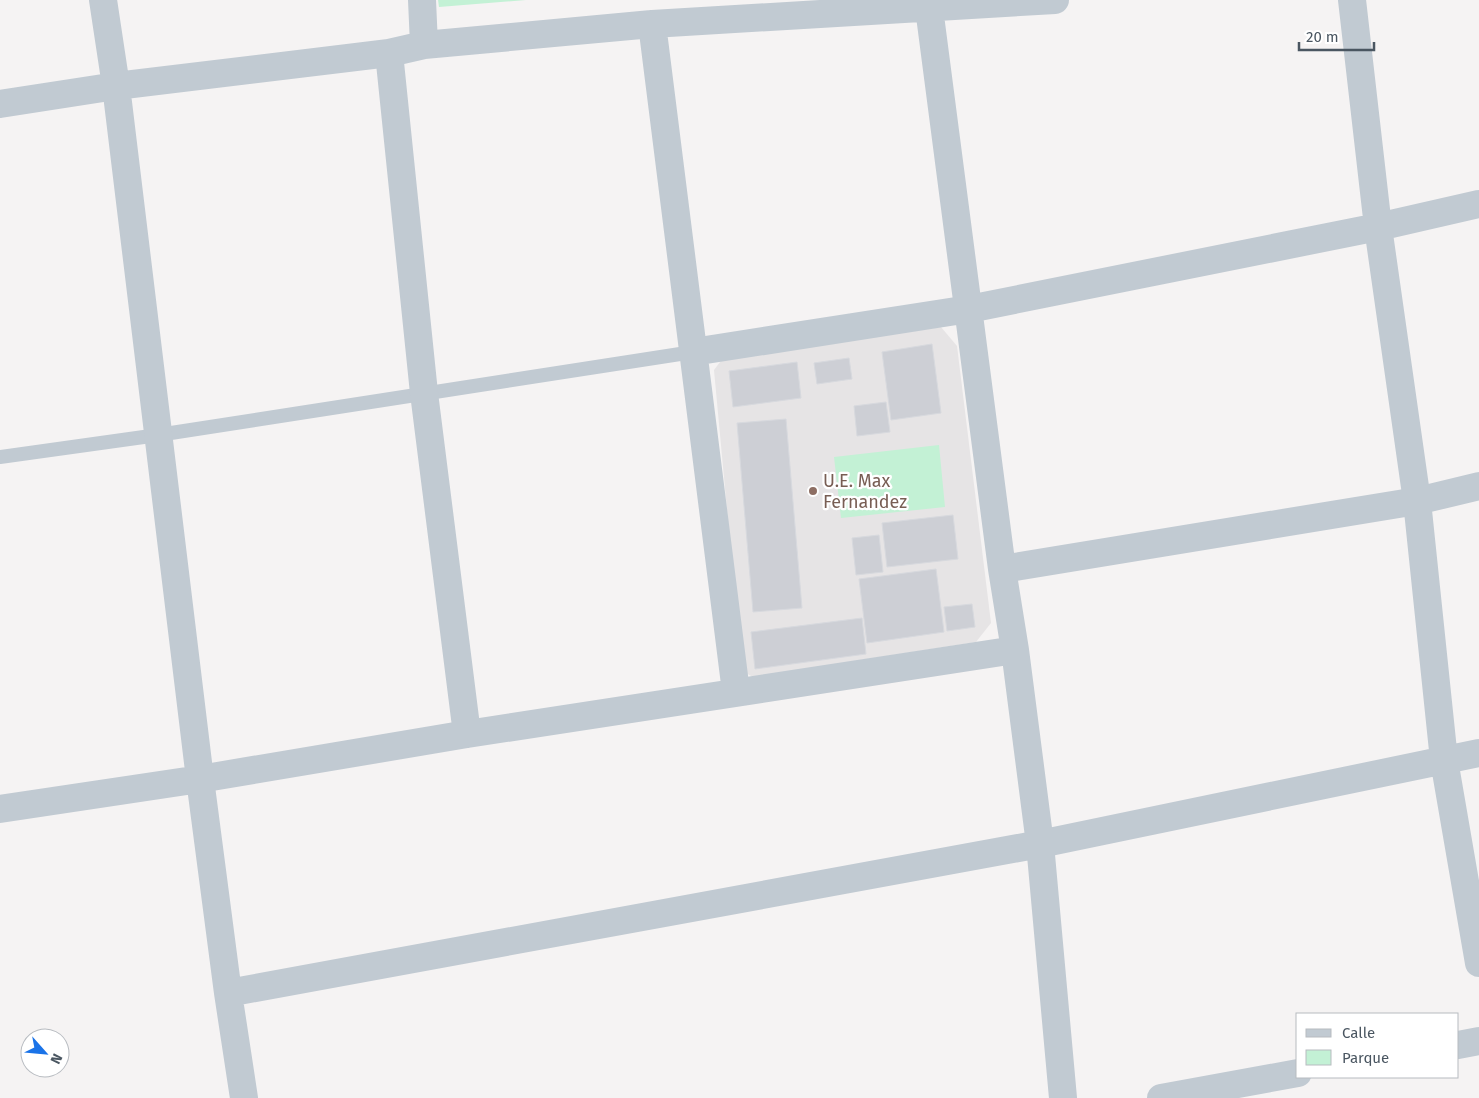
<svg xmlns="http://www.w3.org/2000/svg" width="1479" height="1098" viewBox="0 0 1479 1098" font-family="'Fira Sans',sans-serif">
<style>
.education{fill:#e6e4e5}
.green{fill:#c3f1d5}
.building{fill:#cdcfd5;stroke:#d7d9de}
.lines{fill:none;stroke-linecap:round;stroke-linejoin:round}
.service{stroke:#c1cad2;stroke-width:14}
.minor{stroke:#c1cad2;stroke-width:28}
.education-dot{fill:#8d6e63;stroke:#fff;stroke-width:2}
.labels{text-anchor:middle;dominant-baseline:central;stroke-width:4.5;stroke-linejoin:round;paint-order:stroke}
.education-label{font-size:18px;fill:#785e54;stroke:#fff;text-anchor:start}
</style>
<rect width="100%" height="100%" fill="#f5f3f3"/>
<!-- education -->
<path class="education" d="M941,327l16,19 34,277 -15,19 -223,35 -11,-6 -28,-301 9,-12z"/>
<!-- green -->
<path class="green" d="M438,0h88l-87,7z
M939,445l6,62 -104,11 -7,-61z"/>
<!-- building -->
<path class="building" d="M932,344l9,69 -50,7 -9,-68z
M849,358l3,21 -35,5 -3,-21z
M797,362l4,36 -68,9 -4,-36z
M886,402l4,30 -33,4 -3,-30z
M786,419l16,189 -49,4 -16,-189z
M953,515l5,44 -71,8 -5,-44z
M879,535l4,37 -27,3 -4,-37z
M936,569l8,63 -77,11 -8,-64z
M972,604l3,23 -28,4 -3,-24z
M862,618l4,36 -111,15 -4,-37z"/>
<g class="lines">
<!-- service -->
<path class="service" d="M0,457l158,-22 535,-83"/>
<!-- minor -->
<path class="minor" d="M103,0l13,86 84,693 28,214 16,105
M422,0l2,45
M1352,0l26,227 39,274 27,259 35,203
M929,8l73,561 13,81 25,194 23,254
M652,24l84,668
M389,53l35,340 43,341
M0,104l116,-18 273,-33 35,-8 228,-21 403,-24
M693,352l276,-43 409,-82 101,-23
M1002,569l415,-68 62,-15
M0,809l200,-30 267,-45 548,-84
M228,993l812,-149 439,-91
M1458,1045l21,-4
M1161,1098l137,-25"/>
</g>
<!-- markers -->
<circle class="education-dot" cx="813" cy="491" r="5"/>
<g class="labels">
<!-- education labels -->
<g class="education-label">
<text x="823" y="481">U.E. Max<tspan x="823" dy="21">Fernandez</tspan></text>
</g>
</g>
<!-- legend -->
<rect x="1296" y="1013" width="162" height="65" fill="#ffffff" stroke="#b7bbc0"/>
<rect x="1306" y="1029" width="25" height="8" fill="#c1cad2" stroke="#b7bbc0"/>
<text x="1342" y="1038" font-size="15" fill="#4a5661">Calle</text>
<rect x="1306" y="1050" width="25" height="15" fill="#c3f1d5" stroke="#b7bbc0"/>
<text x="1342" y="1063" font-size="15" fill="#4a5661">Parque</text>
<!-- north arrow -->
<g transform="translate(45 1053) rotate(117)"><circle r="24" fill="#ffffff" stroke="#b7bbc0"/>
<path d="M0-4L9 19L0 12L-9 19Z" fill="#1a73e8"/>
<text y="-8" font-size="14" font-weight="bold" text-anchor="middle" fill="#4a5661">N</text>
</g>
<!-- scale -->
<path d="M1299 42v8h75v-8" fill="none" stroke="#4a5661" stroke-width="2.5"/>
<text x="1306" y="42" font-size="15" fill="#4a5661" stroke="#ffffff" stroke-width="4" paint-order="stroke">20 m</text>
</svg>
